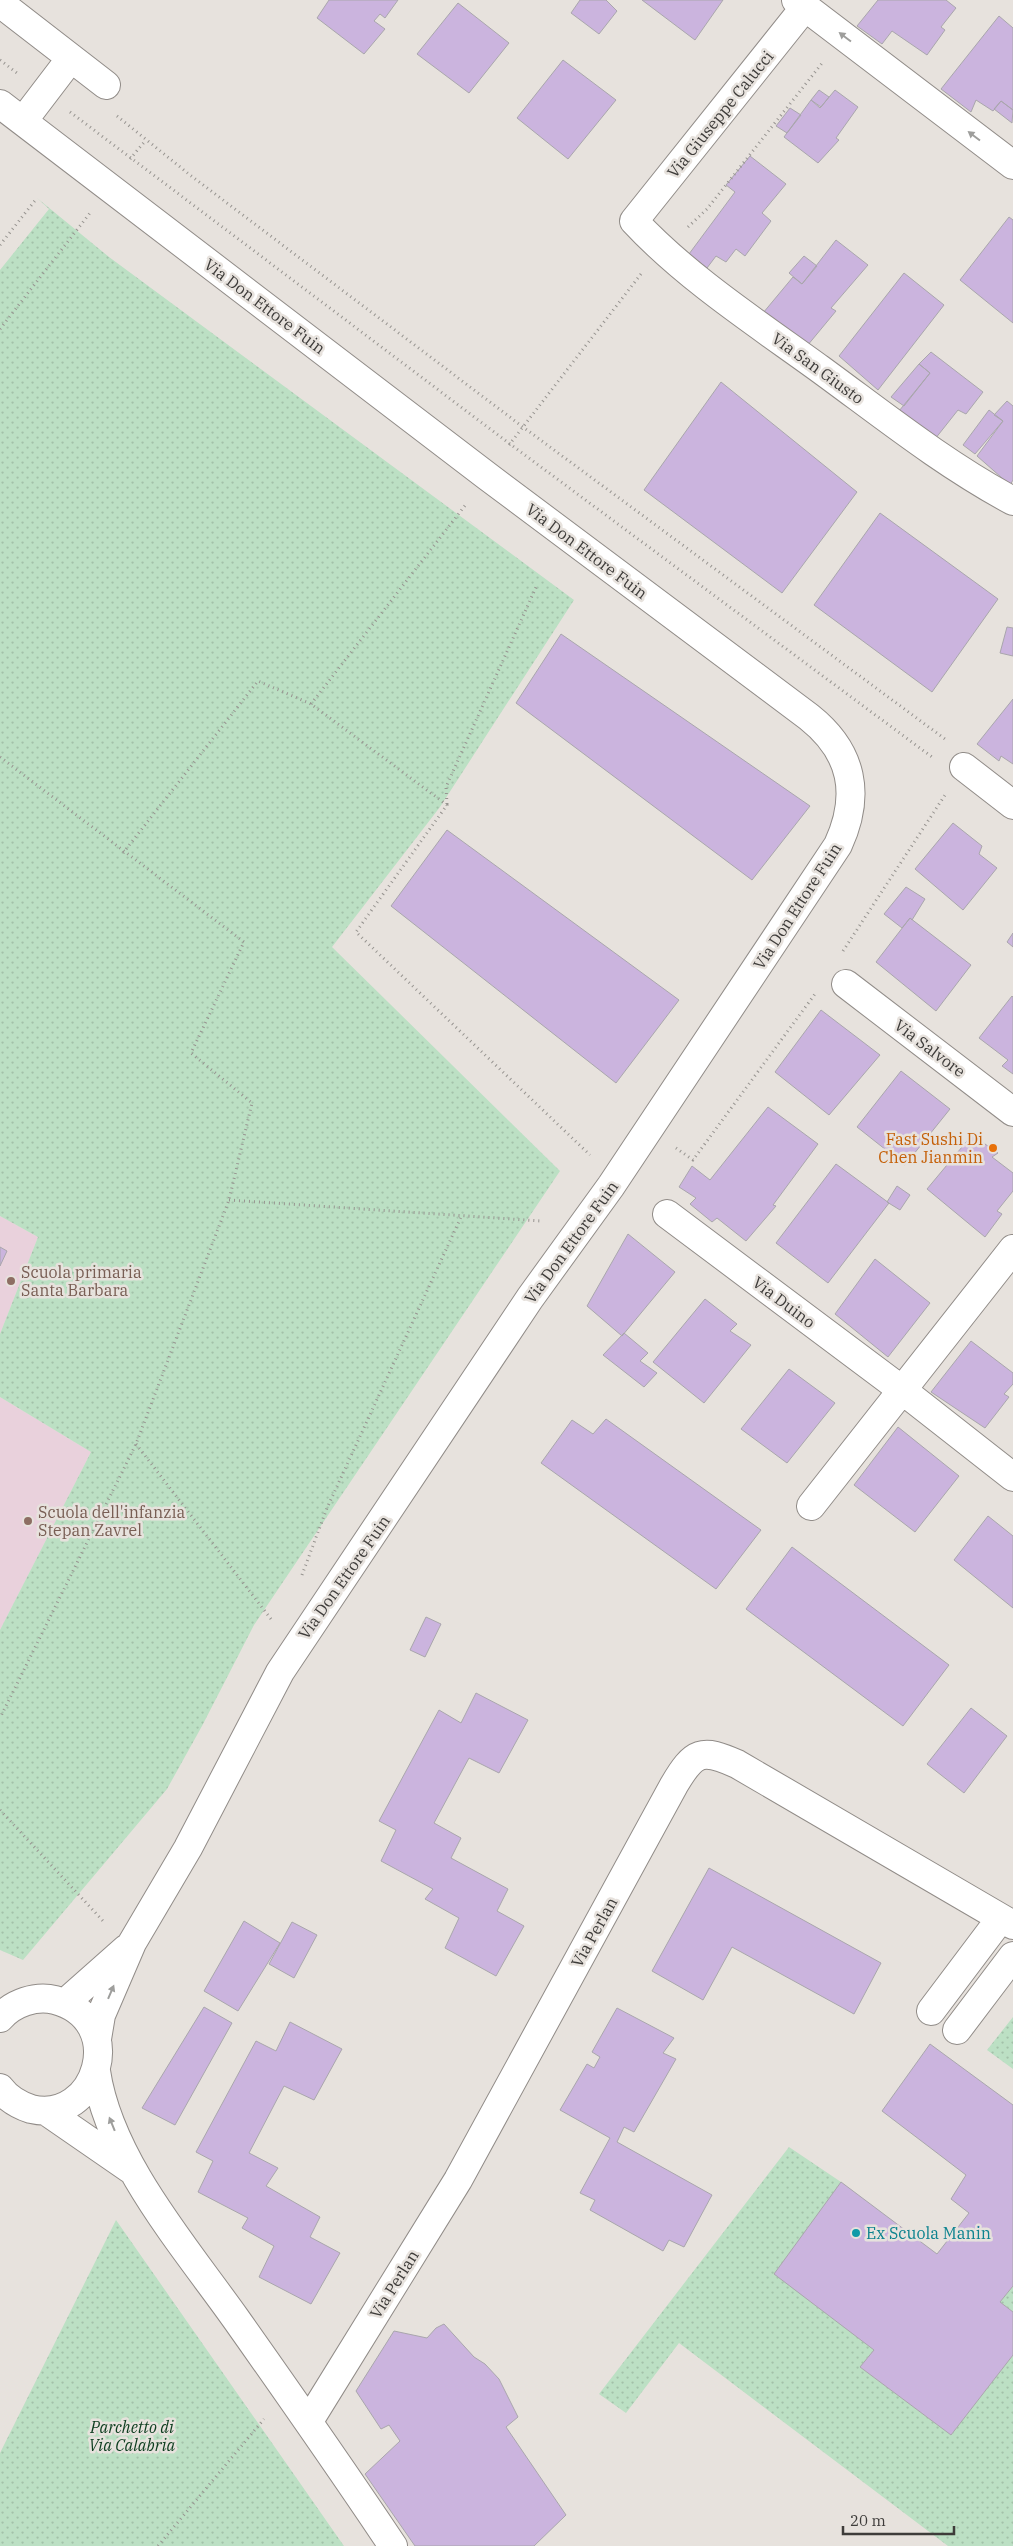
<svg xmlns="http://www.w3.org/2000/svg" width="1013" height="2546" viewBox="0 0 1013 2546" font-family="'IBM Plex Serif',serif">
<style>
.education{fill:#e9d1dc}
.green{fill:url(#green-dots)}
.building{fill:#cbb4de;stroke:#a9a6ac}
.lines{fill:none;stroke-linecap:round;stroke-linejoin:round}
.minor-casing{stroke:#918c88;stroke-width:30}
.path{stroke:#979490;stroke-width:3;stroke-dasharray:1 4;stroke-linecap:butt}
.minor{stroke:#fff;stroke-width:28}
.oneway{fill:#9e9e9c}
.food-dot{fill:#e8710a;stroke:#e7e2dd;stroke-width:2}
.education-dot{fill:#8d6e63;stroke:#e7e2dd;stroke-width:2}
.culture-dot{fill:#0f9aa8;stroke:#e7e2dd;stroke-width:2}
.labels{text-anchor:middle;dominant-baseline:central;stroke-width:5;stroke-linejoin:round;paint-order:stroke}
.street-label{font-size:16px;fill:#3e3c3a;stroke:#e7e2dd}
.food-label{font-size:16px;fill:#c56008;stroke:#e7e2dd;text-anchor:end}
.education-label{font-size:16px;fill:#785e54;stroke:#e7e2dd;text-anchor:start}
.culture-label{font-size:16px;fill:#0d838f;stroke:#e7e2dd;text-anchor:start}
.park-label{font-size:16px;font-style:italic;fill:#0c3d1e;stroke:#e7e2dd}
</style>
<defs>
<pattern id="green-dots" width="8" height="8" patternUnits="userSpaceOnUse" patternTransform="scale(1.25)"><rect width="8" height="8" fill="#bce0c4"/><path d="M2 2h.1M6 6h.1" fill="none" stroke="#a3c1a9" stroke-width="1.8" stroke-linecap="round"/></pattern>
</defs>
<rect width="100%" height="100%" fill="#e7e2dd"/>
<!-- education -->
<path class="education" d="M0,1216l38,21 -38,97z
M0,1397l91,55 -91,178z"/>
<!-- green -->
<path class="green" d="M37,198l72,59 465,343 -134,207 -108,140 228,224 -306,454 -52,101 -35,63 -144,171 -23,-10v-320l91,-178 -91,-55v-63l38,-97 -38,-21v-946l49,-61z
M1013,2017v52l-26,-19z
M789,2147l52,35 33,168 -14,17 91,68 62,-80v191h-65l-269,-203 -53,70 -27,-19z
M116,2220l228,326h-344v-93z
M1013,2286v26l-13,-10z"/>
<!-- building -->
<path class="building" d="M329,0h69l-13,18 -5,-4 -6,7 11,8 -21,25 -47,-36z
M580,0h26l11,11 -18,23 -28,-21z
M642,0h81l-28,40z
M878,0h68l10,8 -15,19 4,3 -18,25 -35,-24 -10,13 -25,-18z
M458,3l51,40 -40,50 -52,-39z
M999,16l14,12v82l-12,-9 -8,10 -17,-11 -5,12 -30,-23z
M563,60l53,40 -48,59 -51,-41z
M819,90l10,7 -8,10 -10,-7z
M835,90l23,17 -22,31 3,2 -21,23 -34,-26 27,-37 9,8z
M1001,101l12,9 -1,13 -18,-14z
M790,108l11,7 -14,18 -11,-7z
M750,156l36,28 -24,29 9,8 -26,35 -9,-7 -10,13 -10,-6 -9,12 -18,-14 46,-62 -9,-7z
M1009,217l4,3v103l-53,-43z
M836,240l32,25 -37,43 5,3 -29,35 -44,-33 30,-36 9,7z
M804,256l13,10 -15,18 -13,-11z
M904,273l40,32 -66,85 -39,-34z
M931,352l52,40 -17,22 -8,-4 -23,29 -36,-28 31,-38 -11,-9z
M919,364l11,9 -26,33 -13,-9z
M721,382l136,110 -75,101 -138,-103z
M1007,401l6,5v74l-3,5 -33,-29 26,-35 -9,-6z
M989,410l14,11 -28,33 -12,-9z
M880,513l118,86 -66,93 -118,-87z
M1007,627l6,1v28l-13,-3z
M561,634l249,172 -58,74 -236,-177z
M1013,699v65l-12,-8 -2,5 -22,-17z
M953,823l29,23 -3,8 18,14 -34,42 -48,-41z
M447,830l232,170 -63,83 -225,-177z
M906,887l19,12 -13,21 -2,-2 -8,10 -18,-14z
M910,918l61,47 -35,46 -60,-49z
M1013,933v14l-6,-5z
M1012,996l1,1v77l-11,-8 6,-6 -29,-22z
M821,1010l59,45 -51,60 -54,-43z
M901,1071l49,38 -45,56 -48,-38z
M768,1107l50,37 -45,61 3,1 -30,35 -29,-23 -5,4 -22,-18 6,-6 -17,-11 13,-21 18,14z
M972,1135l26,18 -6,4 21,16v18l-16,20 5,3 -17,23 -58,-48z
M836,1164l53,39 -61,80 -52,-40z
M897,1186l13,9 -10,15 -13,-8z
M628,1234l47,38 -53,64 -35,-30z
M0,1247l7,4 -7,15z
M875,1259l55,44 -42,54 -53,-43z
M705,1299l32,25 -7,7 21,14 -47,58 -51,-41z
M624,1333l24,20 -8,8 17,12 -13,14 -41,-32z
M971,1341l42,32v11l-9,10 5,3 -24,31 -54,-36z
M789,1369l46,34 -48,60 -46,-34z
M606,1419l155,111 -45,59 -175,-126 31,-43 21,14z
M898,1427l61,49 -44,56 -61,-47z
M988,1516l25,20v72l-59,-48z
M792,1547l157,118 -46,61 -157,-117z
M426,1617l15,7 -16,33 -15,-7z
M476,1693l52,27 -29,53 -30,-15 -35,65 27,15 -10,20 57,31 -11,22 27,15 -28,50 -51,-28 14,-30 -34,-19 8,-10 -52,-28 15,-31 -17,-9 60,-111 22,13z
M971,1708l36,28 -43,57 -37,-29z
M709,1868l172,95 -27,51 -122,-67 -29,53 -51,-29z
M244,1921l36,22 -42,68 -34,-20z
M292,1922l25,13 -23,43 -25,-14z
M204,2007l28,16 -57,102 -33,-17z
M617,2008l57,30 -11,15 13,6 -42,73 -10,-5 -7,15 95,53 -28,52 -15,-7 -6,11 -73,-41 5,-10 -15,-7 30,-55 -50,-28 27,-46 7,4 6,-11 -8,-5z
M290,2022l52,27 -28,51 -30,-14 -35,67 29,15 -12,18 54,31 -10,20 30,16 -29,51 -52,-27 15,-31 -32,-18 6,-10 -50,-26 15,-31 -17,-9 60,-111 20,10z
M930,2044l83,61v181l-13,16 13,10v43l-62,80 -91,-68 14,-17 -100,-76 67,-92 96,72 32,-41 -18,-14 15,-24 -84,-64z
M444,2324l30,33 11,7 14,15 19,38 -12,10 60,88 -32,31h-119l-50,-72 35,-33 -11,-16 -8,4 -25,-38 38,-60 33,7 9,-10z"/>
<g class="lines">
<!-- minor casing -->
<g class="minor-casing">
<path id="minor" d="M796,0l217,165
M0,3l106,82
M805,7l-171,214c52,56 124,103 186,148 63,46 124,95 193,132
M0,104l487,372 322,241c44,35 52,78 29,128l-227,341 -81,112 -250,374 -92,176 -56,95 -31,72 -4,24
M23,121l48,-63
M964,767l49,38
M846,984l167,128
M667,1214l235,176 111,87
M811,1506l202,-257
M65,2003l61,-54
M931,2011l70,-93
M0,2018c13,-15 36,-23 55,-18 75,20 42,125 -24,109 -12,-4 -23,-10 -31,-21
M957,2030l56,-74
M96,2071c13,89 89,176 140,248 53,75 106,151 157,227
M46,2111l84,58
M309,2421l149,-241 216,-395c20,-34 28,-37 63,-21l276,161"/>
</g>
<!-- path -->
<path class="path" d="M0,60l17,13
M70,112l440,332 422,313
M117,116l73,59 333,252 422,312
M130,159l16,-19
M688,227l19,-18 116,-147
M0,245l37,-47
M0,329l90,-116
M509,445l132,-171
M311,704l156,-201
M0,757l244,185 -53,111 61,50 -23,97 -93,244 -136,274
M447,804l-1,-17 91,-202
M123,853l135,-172 53,23 136,101 -91,127 234,223
M843,951l102,-156
M676,1148l17,12 122,-166
M229,1200l312,21
M136,1444l135,175
M302,1575l25,-67 134,-291
M0,1810l104,112
M158,2546l106,-127"/>
<!-- minor -->
<use href="#minor" class="minor"/>
</g>
<!-- one-way arrows -->
<defs><path id="oneway-solid" d="M-6-.8H1V-3.2L6.5 0L1 3.2V.8H-6Z" transform="scale(1.25)"/></defs>
<g class="oneway">
<use href="#oneway-solid" transform="translate(845 37) rotate(-143)"/>
<use href="#oneway-solid" transform="translate(974 136) rotate(-143)"/>
<use href="#oneway-solid" transform="translate(111 1992) rotate(-67)"/>
<use href="#oneway-solid" transform="translate(112 2124) rotate(-112)"/>
</g>
<!-- markers -->
<circle class="food-dot" cx="993" cy="1148" r="5"/>
<g class="education-dot">
<circle cx="11" cy="1281" r="5"/>
<circle cx="28" cy="1521" r="5"/>
</g>
<circle class="culture-dot" cx="856" cy="2233" r="5"/>
<g class="labels">
<!-- street labels -->
<g class="street-label">
<text transform="translate(720 114) rotate(-51)">Via Giuseppe Calucci</text>
<text transform="translate(265 306) rotate(37)">Via Don Ettore Fuin</text>
<text transform="translate(818 368) rotate(36)">Via San Giusto</text>
<text transform="translate(587 551) rotate(37)">Via Don Ettore Fuin</text>
<text transform="translate(797 906) rotate(-57)">Via Don Ettore Fuin</text>
<text transform="translate(930 1048) rotate(37)">Via Salvore</text>
<text transform="translate(571 1242) rotate(-54)">Via Don Ettore Fuin</text>
<text transform="translate(784 1302) rotate(37)">Via Duino</text>
<text transform="translate(344 1577) rotate(-55)">Via Don Ettore Fuin</text>
<text transform="translate(594 1932) rotate(-61)">Via Perlan</text>
<text transform="translate(394 2284) rotate(-58)">Via Perlan</text>
</g>
<!-- food labels -->
<g class="food-label">
<text x="983" y="1139">Fast Sushi Di<tspan x="983" dy="18">Chen Jianmin</tspan></text>
</g>
<!-- education labels -->
<g class="education-label">
<text x="21" y="1272">Scuola primaria<tspan x="21" dy="18">Santa Barbara</tspan></text>
<text x="38" y="1512">Scuola dell'infanzia<tspan x="38" dy="18">Stepan Zavrel</tspan></text>
</g>
<!-- culture labels -->
<g class="culture-label">
<text x="866" y="2233">Ex Scuola Manin</text>
</g>
<!-- park labels -->
<g class="park-label">
<text x="132" y="2427">Parchetto di<tspan x="132" dy="18">Via Calabria</tspan></text>
</g>
</g>
<!-- scale -->
<path d="M843 2526v8h111v-8" fill="none" stroke="#3e3c3a" stroke-width="2.5"/>
<text x="850" y="2526" font-size="15" fill="#3e3c3a" stroke="#e7e2dd" stroke-width="4" paint-order="stroke">20 m</text>
</svg>
